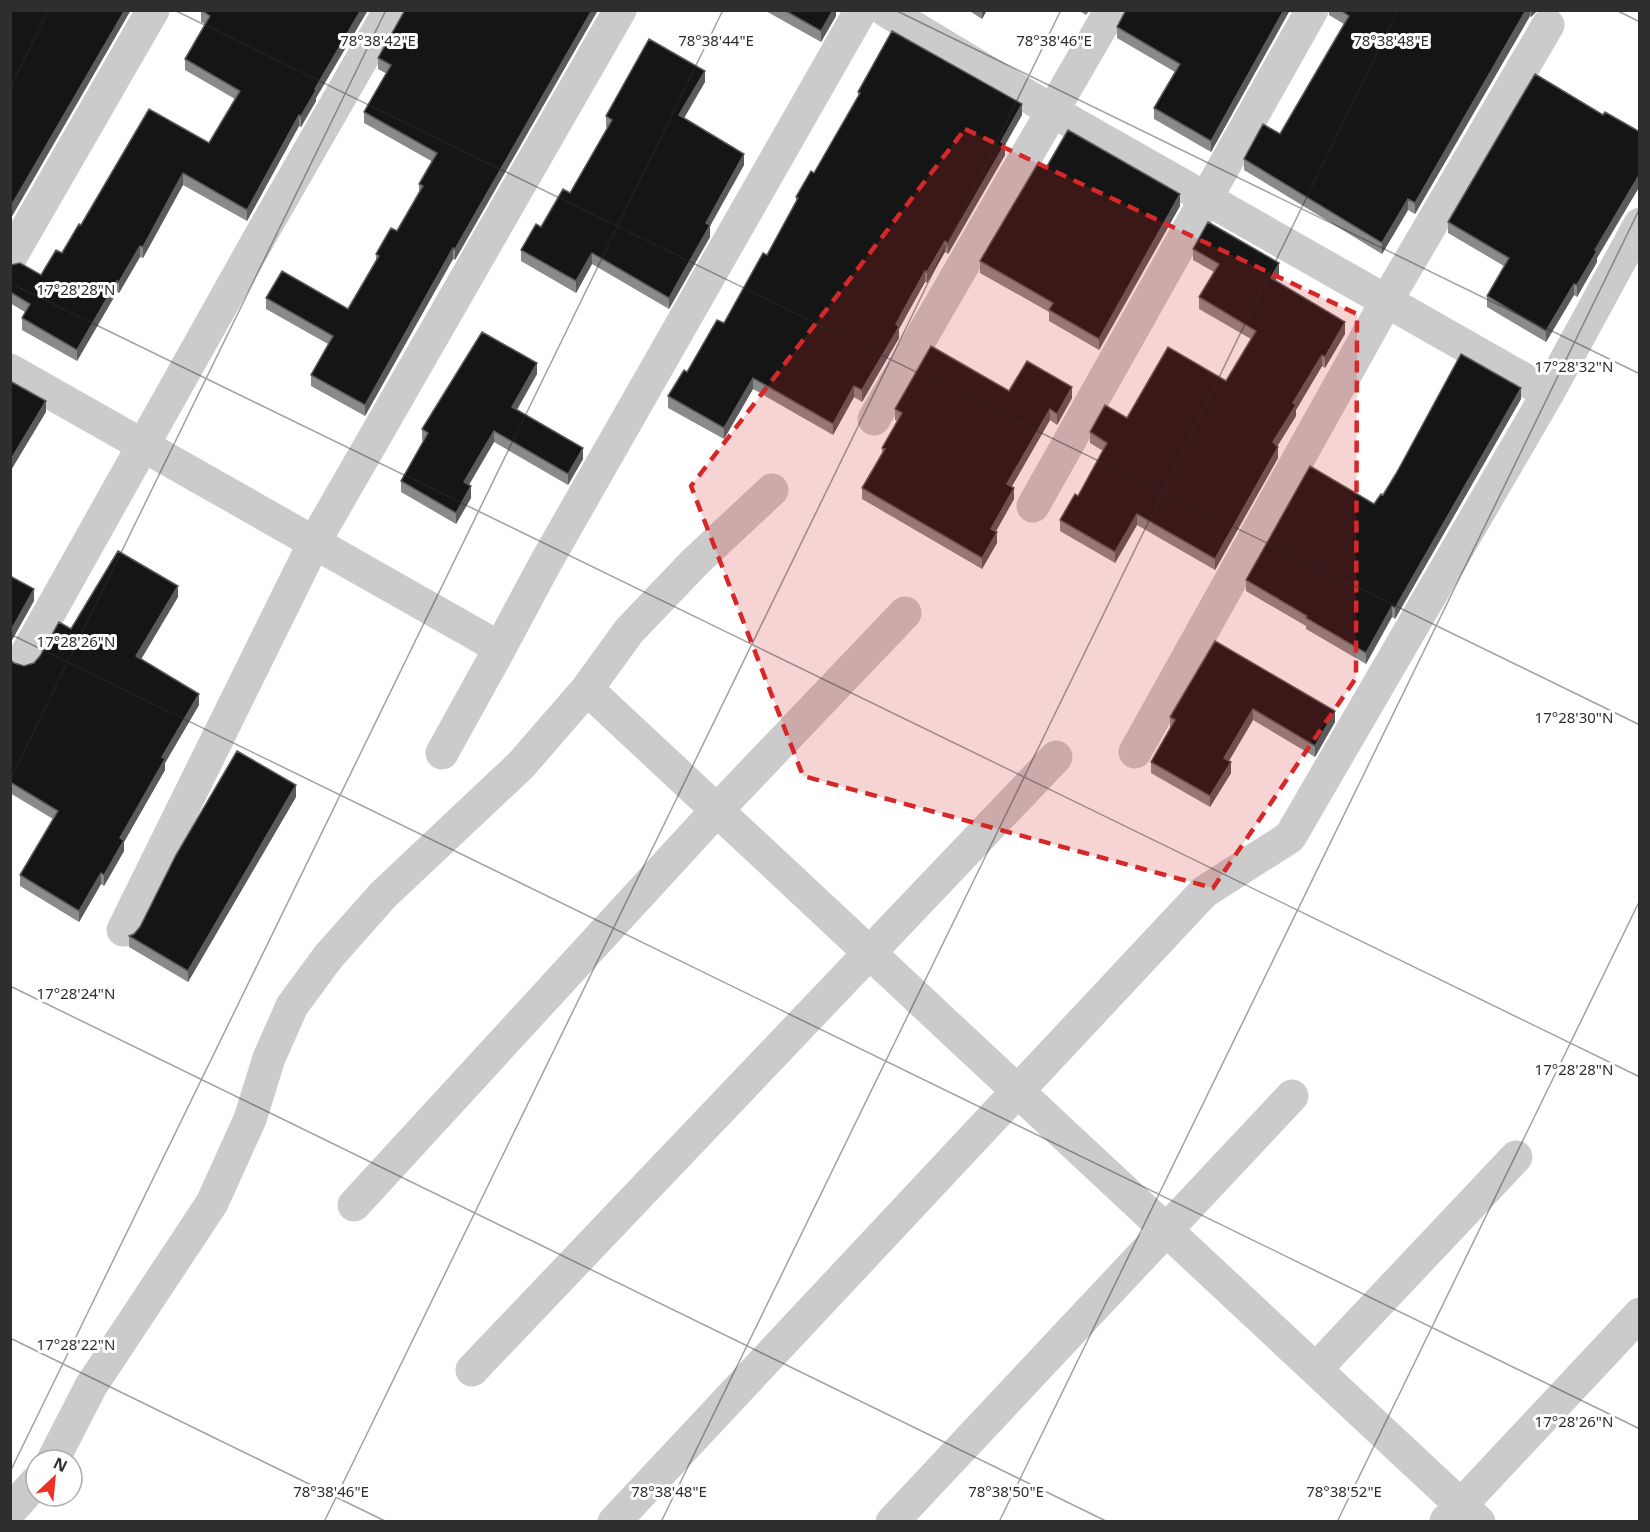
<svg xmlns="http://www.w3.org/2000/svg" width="1650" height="1532" viewBox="0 0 1650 1532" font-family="'Noto Sans',sans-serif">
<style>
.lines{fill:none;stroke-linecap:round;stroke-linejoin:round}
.minor{stroke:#cbcbcb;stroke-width:33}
.wall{fill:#8a8a8a}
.shaded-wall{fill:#5b5b5b}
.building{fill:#151515;stroke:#5b5b5b;stroke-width:1.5}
.marked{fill:#d62828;fill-opacity:0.2;stroke:#d62828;stroke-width:4.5;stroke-dasharray:12 8;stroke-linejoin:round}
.ticks{fill:none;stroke:#2e2e2e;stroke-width:1.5;stroke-opacity:0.45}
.ticks-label{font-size:15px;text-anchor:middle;fill:#2e2e2e;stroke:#fff;stroke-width:6;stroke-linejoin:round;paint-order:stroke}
</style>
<rect width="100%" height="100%" fill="#fff"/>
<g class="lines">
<!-- minor -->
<path class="minor" d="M885,10l169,102 494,281
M10,258l143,-248
M10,370l490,278 46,-86 315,-552
M874,419l237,-409
M1033,506l279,-496
M24,658l238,-425 128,-223
M587,689l892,833
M1135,752l252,-452 161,-275
M442,753l58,-105
M123,930l192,-389 305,-531
M354,1205l363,-395 188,-197
M1316,1369l200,-212
M472,1370l584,-613
M53,1460l38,-74 121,-183 38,-84 19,-61 23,-52 36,-49 55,-62 138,-130 66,-76 42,-58 66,-69 77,-72
M10,1511l26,-29
M1446,1521l194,-207
M614,1522l590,-630 86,-55 258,-444 92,-169
M892,1522l400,-426"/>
</g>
<!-- wall -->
<path class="wall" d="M201,10h167l-52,88v3l-15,26 -2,-1 -52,95 -64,-36 -40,73 -3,-1 -21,36 -2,-1 -40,69 -55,-31v-12l3,-6 -15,-9v-38l31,10 21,-22 19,-28 128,-82 26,-44 -50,-29v-11l20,-35 -4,-2z
M598,10l-143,250 -2,-1 -88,157 -54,-30v-11l17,-31 -62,-35v-11l82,11 28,-49v-6l21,-23 22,-39v-8l14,-22 -69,-39v-11l23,-38 -9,-5v-11z
M764,10h72v6l-15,26z
M968,10h19l-5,9z
M1078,10h12l-4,5z
M1126,10h164l-79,142 -57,-33v-11l21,-36 -58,-34v-11z
M1329,10h209l-7,7 -1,-1 -115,198 -7,-4 -26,44 -138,-84v-11l36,-25 64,-110 -15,-9z
M705,82l-22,36 61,47 -34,61v11l-41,72 -77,-45 -16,29 -55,-32v-11l49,-57 37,-65 -1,-1v-11z
M858,92l164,23 -17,30v10l-57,99 -3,-2 -18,31 -2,-1 -26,47v9l-37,64 -8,-5 -21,38 -80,-46 -29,50 -56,-31v-12l56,-73 43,-68 29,-53v-5l18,-24 44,-76z
M1603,115l37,17v57h-2l-41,69v4l-20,35 -3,-2 -28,47 -59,-35v-11l17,-30 -56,-33v-11z
M1180,206l-81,144 -50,-29v-9l-69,-39v-12z
M1193,249l86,25 -4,7 70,53 -20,34 -3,-2 -26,44v6l-19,31 1,11 -63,112 -78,-45 -22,38 -55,-32v-11l18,-24 25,-45 -13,-8v-11l136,-51 25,-42 -52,-30v-12l15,-25 -21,-12z
M537,374l-20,36 66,49 -15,26 -74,-43 -25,43 2,13 -15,26 -55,-32v-11l22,-40 -1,-1v-11z
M1009,391l63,7 -15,27 -7,-5 -38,66 2,13 -18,32 1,12 -15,26 -120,-70v-11l20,-35v-5l15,-27 -2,-1v-11z
M1521,399l-126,220 -3,-2 -26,47 -60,-35v-3l-60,-35v-11l128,-76 9,-9z
M178,597l-38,62 59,46 -34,58v7l-41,72v9l-20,35 -3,-2 -22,38 -59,-36v-11l33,-56 -43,-26v-134l4,4 10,3 10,-3 37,-34z
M1215,641l120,81 -20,35 -62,-37 -24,41 2,12 -21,34 -59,-34v-11l19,-33v-12z
M296,797l-108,185 -59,-35v-11l5,-2z"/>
<!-- shaded-wall -->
<path class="shaded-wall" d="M125,10h6l-121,210v-12z
M361,10h7l-52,88v3l-15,26v-11l14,-27z
M592,10h6l-143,250v-11z
M833,10h3v6l-15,26v-11z
M982,10h5l-5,9z
M1284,10h6l-79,142v-11z
M1526,10h4v6l-115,198v-11z
M1531,10h7l-7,7z
M705,71v11l-26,45v-12z
M1022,104v11l-17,30v10l-57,99v-11l53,-101z
M299,115v11l-52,95v-11z
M744,154v11l-34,61v11l-41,72v-11l37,-75z
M183,173v12l-40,73v-11z
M1638,177v12l-41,69v4l-20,35v-12l18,-35z
M1180,194v12l-81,144v-11z
M1408,199v11l-26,44v-11z
M945,241v11l-18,31v-11z
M140,246v11l-21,36v-11z
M453,248v11l-88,157v-11z
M592,253v11l-16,29v-12z
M1279,263v11l-8,15v-11z
M925,271v11l-26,47v9l-37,64v-12l34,-66z
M117,281v11l-40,69v-11z
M1574,284v11l-28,47v-11z
M1345,322v12l-20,34v-11z
M1322,355v11l-26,44v6l-23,37v-11l20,-39z
M537,363v11l-25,44v-11z
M753,378v11l-29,50v-11z
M854,386v11l-21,38v-11z
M1072,387v11l-15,27v-11z
M1521,388v11l-126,220v-11z
M46,401v11l-36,60v-11z
M1050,409v11l-43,75v-11z
M494,431v11l-30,51v-11z
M1278,447v11l-63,112v-11z
M583,448v11l-15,26v-11z
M471,486v12l-15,26v-11z
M1014,488v11l-23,41v-11z
M1137,514v11l-22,38v-11z
M997,532v11l-15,26v-11z
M178,586v11l-42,71v-12z
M34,589v12l-24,43v-12z
M1392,606v11l-26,47v-11z
M199,694v11l-34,58v7l-41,72v9l-20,35v-11l16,-37 42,-81z
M1253,709v11l-29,49v-11z
M1335,711v11l-20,35v-11z
M1231,762v11l-21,34v-11z
M296,785v12l-108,185v-11z
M101,873v11l-22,38v-11z"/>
<!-- building -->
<path class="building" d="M10,10h115l-115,198z
M201,10h160l-46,79 1,1 -15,26 -2,-1 -52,95 -64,-37 -40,74 -3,-1 -21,36 -2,-1 -40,69 -55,-32 8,-14 -20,-12v-27l10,-2 21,12 15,-25 6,3 17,-29 2,1 68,-116 60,34 31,-52 -55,-32 25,-43z
M405,10h187l-137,239 -2,-1 -88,157 -54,-30 22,-39 -67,-38 16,-27 66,38 31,-53 -3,-2 15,-26 6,3 26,-45 -4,-2 18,-31 -73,-41 27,-47 -13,-7z
M784,10h49l-12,21z
M1126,10h158l-73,131 -57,-33 26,-44 -63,-37z
M1340,10h186l-111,193 -7,-4 -26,44 -138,-84 19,-35 17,10 69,-118z
M892,31l130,73 -21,38 4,2 -57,99 -3,-2 -18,31 -2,-1 -29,53 3,3 -37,63 -8,-4 -21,38 -80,-46 -29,50 -56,-32 16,-26 3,2 30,-52 7,3 39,-70 4,2 31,-57 -2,-1 15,-26 3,2 46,-80 -2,-1z
M649,39l56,32 -26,44 65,39 -38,69 4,2 -41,73 -77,-45 -16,28 -55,-31 15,-26 5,3 22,-38 7,4 42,-73 -6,-4z
M1535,74l68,41 2,-3 35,20v46l-2,-1 -43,73 2,1 -20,34 -3,-1 -28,47 -59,-35 22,-38 -61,-36z
M1068,130l112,64 -81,145 -50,-29 4,-7 -73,-42 58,-98 8,5z
M1208,222l71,41 -8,15 74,44 -20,35 -3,-2 -29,48 3,2 -23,37 5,5 -63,112 -78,-45 -22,38 -55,-32 15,-26 3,2 29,-53 -17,-11 15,-27 22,13 41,-71 58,34 30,-50 -57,-34 20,-33 -26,-15z
M482,332l55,31 -25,44 71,41 -15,26 -74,-43 -30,51 7,4 -15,27 -55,-32 27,-48 -6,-4z
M931,346l78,45 18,-30 45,26 -15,27 -7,-5 -43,75 7,4 -23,41 6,3 -15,26 -120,-70 23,-39 -3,-1 20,-35 -7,-4z
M1461,354l60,34 -126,220 -3,-2 -26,47 -60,-35 1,-2 -61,-36 64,-114 64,38 7,-10 2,1 14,-23z
M10,381l36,20 -36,60z
M118,551l60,35 -42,70 63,38 -37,63 3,2 -45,79 4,2 -20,35 -3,-2 -22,38 -59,-36 38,-64 -48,-29v-123l4,4 10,3 10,-3 6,-7 19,-34 12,7z
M10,576l24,13 -24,43z
M1215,641l120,70 -20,35 -62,-37 -29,49 7,4 -21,34 -59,-34 24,-42 -5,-3z
M237,751l59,34 -108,186 -59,-35 5,-2 6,-7 36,-72z"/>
<!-- marked area -->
<path class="marked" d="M965,129l392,185 -1,364 -143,210 -410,-112 -112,-290z"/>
<!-- ticks -->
<path class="ticks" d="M174,10l1466,715M895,10l745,364M1616,10l24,12M10,88l38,-78M10,283l1630,794M10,634l1630,795M10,780l376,-770M10,986l1098,536M10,1338l377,184M10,1472l713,-1462M324,1522l737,-1512M661,1522l737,-1512M999,1522l641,-1314M1337,1522l303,-622"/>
<g class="ticks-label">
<text x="378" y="46">78°38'42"E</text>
<text x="716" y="46">78°38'44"E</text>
<text x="1054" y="46">78°38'46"E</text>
<text x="1391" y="46">78°38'48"E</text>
<text x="76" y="295">17°28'28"N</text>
<text x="1574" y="372">17°28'32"N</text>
<text x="76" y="647">17°28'26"N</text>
<text x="1574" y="723">17°28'30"N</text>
<text x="76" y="999">17°28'24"N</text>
<text x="1574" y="1075">17°28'28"N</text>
<text x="76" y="1350">17°28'22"N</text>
<text x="1574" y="1427">17°28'26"N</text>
<text x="331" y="1497">78°38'46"E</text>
<text x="669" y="1497">78°38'48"E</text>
<text x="1006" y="1497">78°38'50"E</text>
<text x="1344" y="1497">78°38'52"E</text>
</g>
<!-- border -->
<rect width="1650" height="1532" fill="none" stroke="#2e2e2e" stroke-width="24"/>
<!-- north arrow -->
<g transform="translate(54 1478) rotate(26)"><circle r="28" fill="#ffffff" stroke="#ababab" stroke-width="1.5"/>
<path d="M0-4.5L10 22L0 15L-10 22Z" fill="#ef3026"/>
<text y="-9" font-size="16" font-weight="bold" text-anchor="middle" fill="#2e2e2e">N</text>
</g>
</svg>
